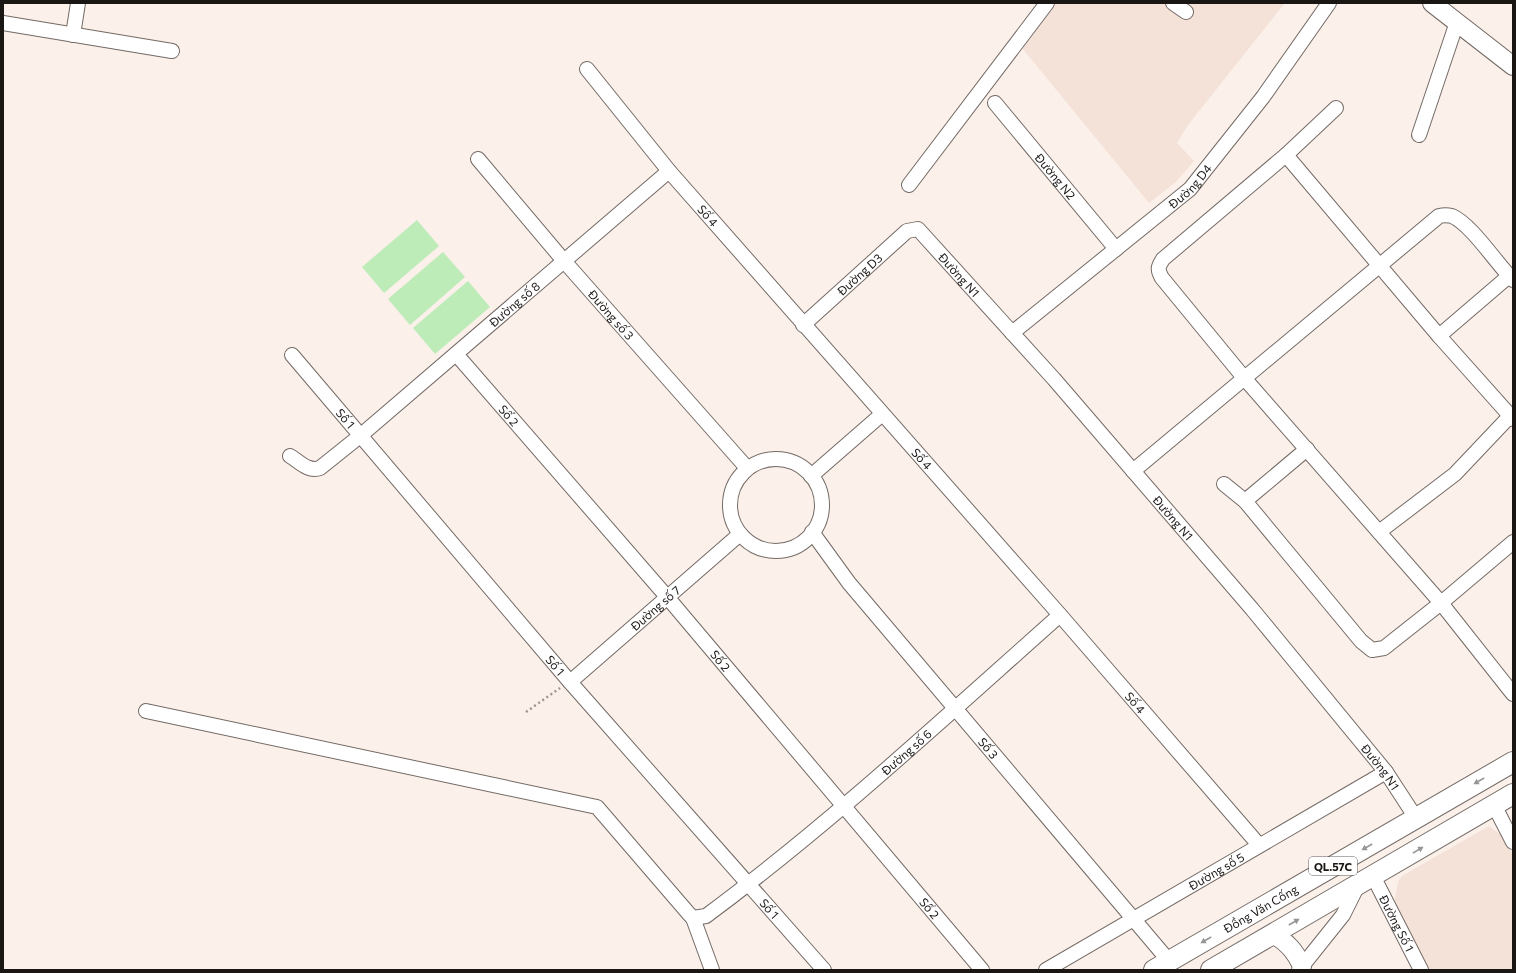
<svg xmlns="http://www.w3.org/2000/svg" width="1516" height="973" viewBox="0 0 1516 973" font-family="Commissioner,sans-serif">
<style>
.built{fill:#f4e2d8}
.green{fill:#bdecb8}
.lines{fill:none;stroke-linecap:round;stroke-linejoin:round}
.minor-casing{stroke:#746a65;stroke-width:16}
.major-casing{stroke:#746a65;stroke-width:20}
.highway-casing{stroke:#746a65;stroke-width:22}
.path{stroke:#9d9590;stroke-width:2.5;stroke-dasharray:2 3;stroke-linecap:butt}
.minor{stroke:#fff;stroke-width:14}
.major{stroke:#fff;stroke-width:18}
.highway{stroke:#fff;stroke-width:20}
.oneway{fill:#989695}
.labels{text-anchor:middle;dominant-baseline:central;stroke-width:4;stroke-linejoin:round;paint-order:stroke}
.shield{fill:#fff;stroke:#5f5c5a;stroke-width:1}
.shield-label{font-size:11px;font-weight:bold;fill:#1a1614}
.street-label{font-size:12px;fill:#1a1614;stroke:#fff}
</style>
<rect width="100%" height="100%" fill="#fbf0ea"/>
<!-- built -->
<path class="built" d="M1054,3h231l-97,122 -11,18 17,18 -18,21 -27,21 -127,-155z
M1489,826l15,11 9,18v115h-89l-31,-61 5,-27 4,-6z"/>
<!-- green -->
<path class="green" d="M417,220l22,26 -55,47 -22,-26z
M443,252l22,25 -55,48 -22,-26z
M468,281l22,26 -55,47 -22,-26z"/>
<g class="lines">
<!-- minor casing -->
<g class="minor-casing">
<g id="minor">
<path d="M1173,3l13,9"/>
<path d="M3,23l169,28"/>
<path d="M73,35l5,-32"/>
<path id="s1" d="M587,69l82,102 391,444 199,230"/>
<path id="s2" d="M995,103l121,146"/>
<path d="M1336,108l-50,47 -123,104c-5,8 -6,10 -1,19l83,101 196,224 72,91"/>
<path d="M1419,135l38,-113"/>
<path d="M1286,155l153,181 74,83"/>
<path id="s3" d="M478,159l86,102 183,207"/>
<path d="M909,185l138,-182"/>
<path id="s4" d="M803,325l104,-94 11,-2 136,150 198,230 134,163 30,46"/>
<path id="s5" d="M1012,333l178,-144 73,-92 66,-94"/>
<path d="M1439,336l70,-60"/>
<path id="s6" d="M456,354l212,244 314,372"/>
<path id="s7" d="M292,355l278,327 254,288"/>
<path d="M1307,449l-62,52 116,140 11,9 12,-2 57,-45 72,-61"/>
<path id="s8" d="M290,456c10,6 18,16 30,12l40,-32 309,-265"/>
<circle cx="776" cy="505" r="46"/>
<path d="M1133,471l306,-255c5,-1 8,-1 13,0 19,8 45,48 61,64"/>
<path d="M811,476l70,-61"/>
<path d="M1224,484l21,17"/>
<path id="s9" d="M812,532l37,51 320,378"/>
<path d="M1379,532l76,-58 55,-58"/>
<path id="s10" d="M570,682l170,-148"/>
<path id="s11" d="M146,711l451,96 92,107 4,4 13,-2c124,-92 238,-198 354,-301"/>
<path d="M1494,805l19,37"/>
<path id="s12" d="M1373,876l48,94"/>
<path d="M693,918l19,52"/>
<path id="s13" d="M1046,970l340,-198"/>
<path d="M1299,970l44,-55 15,-30"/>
</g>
</g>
<!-- major casing -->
<g class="major-casing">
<path id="major" d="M1432,3l81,63
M1273,934c14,8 22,17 29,32"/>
</g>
<!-- highway casing -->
<g class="highway-casing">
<g id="highway">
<path id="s14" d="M1154,970l359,-208"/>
<path d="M1211,970l302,-176"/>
</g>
</g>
<!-- path -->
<path class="path" d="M526,712l34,-24"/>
<!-- minor -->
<use href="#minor" class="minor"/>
<!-- major -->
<use href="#major" class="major"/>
<!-- highway -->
<use href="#highway" class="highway"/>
</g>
<!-- one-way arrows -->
<defs><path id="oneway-solid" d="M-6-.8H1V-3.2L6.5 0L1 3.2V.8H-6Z"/></defs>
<g class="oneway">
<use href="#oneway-solid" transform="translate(1479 781) rotate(150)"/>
<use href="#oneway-solid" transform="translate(1367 847) rotate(150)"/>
<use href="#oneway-solid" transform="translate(1418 850) rotate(-31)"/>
<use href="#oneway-solid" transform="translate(1294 922) rotate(-30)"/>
<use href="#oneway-solid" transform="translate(1206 940) rotate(150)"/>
</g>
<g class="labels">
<!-- shield labels -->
<rect class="shield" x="1309" y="857" width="48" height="18" rx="3"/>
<g class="shield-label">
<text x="1333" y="866">QL.57C</text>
</g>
<!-- street labels -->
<g class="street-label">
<text stroke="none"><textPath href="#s2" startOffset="95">Đường N2</textPath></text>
<text stroke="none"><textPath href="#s5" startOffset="231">Đường D4</textPath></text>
<text stroke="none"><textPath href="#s1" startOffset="190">Số 4</textPath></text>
<text stroke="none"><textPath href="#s4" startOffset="76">Đường D3</textPath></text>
<text stroke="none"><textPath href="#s4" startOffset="213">Đường N1</textPath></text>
<text stroke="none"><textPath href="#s8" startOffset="288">Đường số 8</textPath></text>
<text stroke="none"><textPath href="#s3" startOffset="205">Đường số 3</textPath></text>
<text stroke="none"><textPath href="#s6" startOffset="81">Số 2</textPath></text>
<text stroke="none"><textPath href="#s7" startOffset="83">Số 1</textPath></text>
<text stroke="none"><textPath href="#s1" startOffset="514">Số 4</textPath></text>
<text stroke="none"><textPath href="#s4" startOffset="537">Đường N1</textPath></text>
<text stroke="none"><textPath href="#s10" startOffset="113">Đường số 7</textPath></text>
<text stroke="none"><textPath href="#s6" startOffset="405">Số 2</textPath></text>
<text stroke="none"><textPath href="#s7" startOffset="407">Số 1</textPath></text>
<text stroke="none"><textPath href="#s1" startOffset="838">Số 4</textPath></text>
<text stroke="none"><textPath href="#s9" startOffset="279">Số 3</textPath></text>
<text stroke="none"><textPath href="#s11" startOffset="880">Đường số 6</textPath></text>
<text stroke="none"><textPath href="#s4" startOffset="861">Đường N1</textPath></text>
<text stroke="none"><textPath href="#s13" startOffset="197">Đường số 5</textPath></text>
<text stroke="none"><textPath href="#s7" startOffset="731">Số 1</textPath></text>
<text stroke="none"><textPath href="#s6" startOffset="729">Số 2</textPath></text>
<text stroke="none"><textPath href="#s14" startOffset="123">Đồng Văn Cống</textPath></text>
<text stroke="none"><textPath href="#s12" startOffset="53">Đường Số 1</textPath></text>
</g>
</g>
<!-- border -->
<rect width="1516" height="973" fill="none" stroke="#1a1614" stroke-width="8"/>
</svg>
